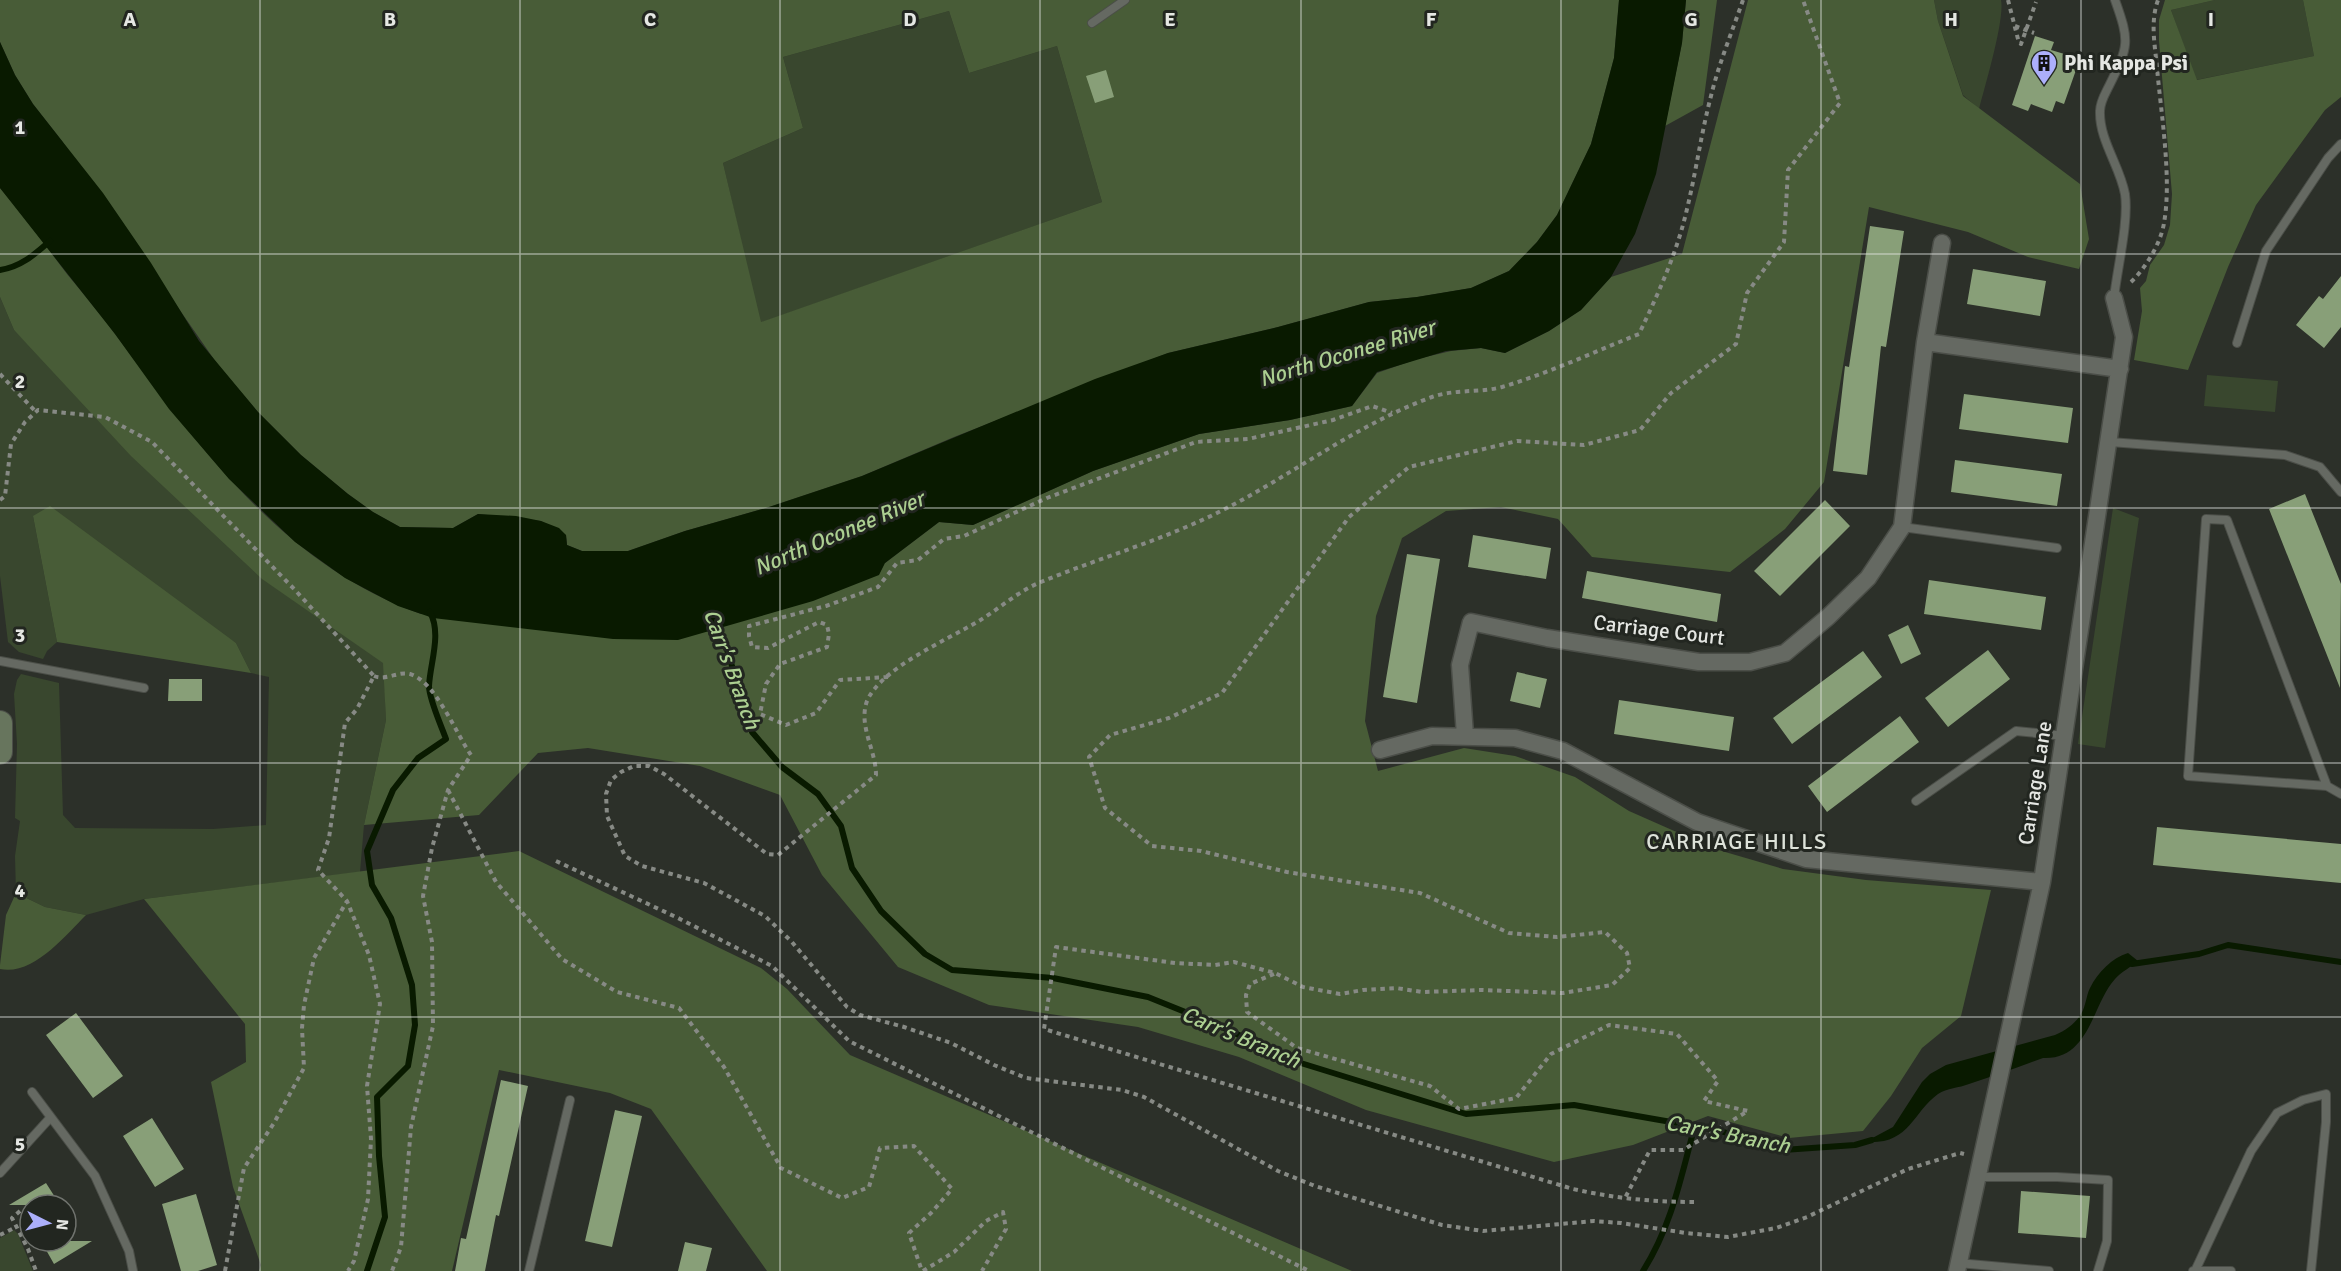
<svg xmlns="http://www.w3.org/2000/svg" width="2341" height="1271" viewBox="0 0 2341 1271" font-family="Signika,sans-serif">
<style>
.green{fill:#39472e}
.forest{fill:#485c37;fill-rule:evenodd}
.water{fill:#091a00}
.lines{fill:none;stroke-linecap:round;stroke-linejoin:round}
.stream{stroke:#091a00;stroke-width:6}
.building{fill:#889f78}
.lane-casing{stroke:#4b4e48;stroke-width:10}
.street-casing{stroke:#4b4e48;stroke-width:19}
.secondary-casing{stroke:#4b4e48;stroke-width:26}
.path{stroke:#878a85;stroke-width:4;stroke-dasharray:4.5 4.5;stroke-linecap:butt}
.lane{stroke:#656962;stroke-width:8}
.street{stroke:#656962;stroke-width:16}
.secondary{stroke:#67755d;stroke-width:24}
.grid{fill:none;stroke:#e5e7e3;stroke-width:1.5;stroke-opacity:0.55}
.labels{text-anchor:middle;dominant-baseline:central;stroke-width:6;stroke-linejoin:round;paint-order:stroke}
.poi-label{font-size:21px;font-weight:bold;fill:#e5e7e3;stroke:#222620;text-anchor:start}
.street-label{font-size:21px;fill:#e5e7e3;stroke:#222620}
.water-label{font-size:22px;font-style:italic;fill:#accf91;stroke:#222620}
.neighbourhood-label{font-size:22px;letter-spacing:1.5px;fill:#dde2d9;stroke:#222620}
.grid-label{font-size:20px;text-anchor:middle;font-weight:bold;fill:#e5e7e3;stroke:#222620;stroke-width:6;stroke-linejoin:round;paint-order:stroke}
</style>
<rect width="100%" height="100%" fill="#2c3029"/>
<!-- green -->
<path class="green" d="M1934,0h67c4,19 -16,86 -22,109l-16,-14 -25,-74z
M2215,0h88l11,56 -118,24 -25,-70z
M949,11l20,62 88,-27 45,156 -342,121 -37,-160 80,-35 -20,-71z
M0,297l14,33 249,249 121,84 2,57 -22,105 -4,47 -216,27 -58,16 -41,-8 -29,-14 -1,-37 5,-35 -5,-3 2,-74 -3,-50 3,-14 4,-6 38,9 4,132 12,13 138,1 53,-4 3,-148 -18,-4 -15,-30 -203,-127 24,126 -10,9 -4,8 -24,-7 -11,-10 -8,-66z
M2207,375l71,6 -3,31 -71,-6z
M2113,508l26,10 -34,230 -27,-4z
M14,1230l4,4 15,37h-33v-33z"/>
<!-- forest -->
<path class="forest" d="M0,0h1619l-5,58 -23,86 -34,71 -20,27 -28,29 -38,17 -54,9 -48,5 -91,25 -110,26 -214,84 -92,39 -96,32 -81,23 -57,20h-46l-15,-6 -1,-10 -25,-14 -63,-7 -25,14 -53,-1 -27,-15 -25,-18 -47,-39 -43,-43 -40,-47 -156,-224 -29,-37 -18,-29 -15,-33zM949,11l20,62 88,-27 45,156 -341,120 -38,-159 80,-35 -20,-71z
M1686,0h31l-14,105 -38,21 17,-83z
M1748,0h186l4,21 25,75 117,88 9,55 -10,30 -51,-12 -60,-25 -99,-25 -45,275 -39,47 -55,43 -138,-15 -34,-38 -57,-12 -55,4 -44,27 -26,78 -11,105 13,50 86,-23 51,8 60,21 54,34 86,38 68,20 83,11 125,10 -30,126 -39,32 -31,48 -28,35 -74,7 -81,-22 -75,29 -79,17 -188,-52 -127,-53 -101,-30 -149,-22 -91,-38 -76,-92 -42,-80 -80,-29 -112,-18 -50,5 -59,62 -115,10 22,-105 -3,-57 -121,-84 -131,-123 -117,-126 -14,-33v-109c24,28 45,57 67,86 16,20 33,39 48,60 85,114 167,230 306,280l464,-51 54,-41 34,3 120,-54 106,-37 91,-14 62,-14 25,-33 40,-14 34,-8 30,-3 24,5 44,-22 32,-21 30,-33 71,-23z
M2165,0h50l-44,10 26,70 117,-24 -11,-56h38v97l-16,13 -69,95 -28,62 -40,103 -54,-10 8,-49 -2,-23 6,-7 4,-16 14,-20 6,-20 2,-31 -13,-153v-21z
M50,506l186,137 15,30 -194,-31 -24,-126z
M519,851l242,117 26,21 63,66 502,216h-585l-116,-162 -41,-16 -111,-23 -47,201h-193l2,-6 -28,-78 -22,-105 35,-20 -1,-38 -101,-125z
M16,893l29,14 41,8c-21,21 -53,61 -86,54v-4l6,-50z"/>
<!-- water -->
<path class="water" d="M1619,0h67l-4,43 -26,131 -21,60 -24,43 -30,33 -32,21 -44,22 -24,-5 -35,3 -69,21 -25,34 -62,14 -91,14 -106,37 -120,54 -34,-3 -54,41 -6,12 -66,26 -135,39 -65,-1 -180,-21 -35,-12 -53,-28 -50,-36 -66,-63 -60,-70 -54,-75 -115,-146v-146l15,33 18,29 70,89 48,70 48,78 59,71 43,43 47,39 25,18 27,15 53,1 25,-14 38,2 25,5 18,7 7,7 1,10 15,6h46l57,-20 81,-23 96,-32 233,-97 73,-26 110,-26 91,-25 48,-5 54,-9 38,-17 28,-29 20,-27 34,-71 23,-86z
M2128,953l10,8c-7,6 -17,11 -23,18 -23,25 -25,81 -72,79 -25,9 -49,18 -74,26 -10,4 -22,4 -31,10 -27,20 -28,51 -73,48l28,-15 29,-45 8,-8 16,-9 109,-30c11,-5 19,-10 26,-21 5,-8 5,-18 9,-26 8,-16 22,-30 38,-35z"/>
<g class="lines">
<!-- stream -->
<path class="stream" d="M0,270c21,-3 35,-16 50,-29
M716,622l9,21 27,89 30,35 36,27 23,32 11,42 29,43 44,43 27,16 101,8 95,19 72,29 71,34 175,54 108,-9 143,25 66,20 72,-5 17,-5
M2132,964l67,-10 29,-9 113,17
M367,1271l18,-54 -6,-61 -2,-59 31,-31 7,-41 -3,-40 -21,-67 -19,-33 -5,-34 26,-61 25,-32 28,-19c-5,-14 -17,-40 -17,-53 1,-23 13,-52 1,-74
M1643,1271c29,-46 38,-94 52,-146"/>
</g>
<!-- building -->
<path class="building" d="M2035,36l19,6 -3,8 20,6 -3,11 8,3 -12,34 -8,-3 -4,11 -21,-8 -3,7 -16,-6z
M1106,70l8,27 -19,6 -9,-27z
M1870,226l34,5 -18,116 -5,-1 -14,129 -34,-4 12,-105 4,1z
M1973,269l73,12 -6,35 -73,-12z
M2341,276v51l-17,21 -28,-23 23,-29 4,3z
M1964,394l109,14 -5,35 -109,-14z
M1955,460l107,14 -5,32 -106,-14z
M2305,494l36,90 -1,104 -71,-179z
M1825,500l25,26 -70,70 -26,-25z
M1473,535l78,13 -5,31 -78,-12z
M1407,554l33,5 -23,144 -34,-6z
M1587,571l134,23 -4,28 -135,-24z
M1929,580l117,17 -5,33 -117,-16z
M1908,625l13,29 -20,10 -13,-29z
M1988,650l22,29 -62,48 -23,-29z
M1863,651l19,26 -90,67 -19,-26z
M1517,672l30,7 -7,29 -30,-7z
M169,679h33v22h-34z
M1619,700l115,17 -5,34 -115,-17z
M1900,716l19,26 -92,70 -19,-26z
M2157,827l184,17v39l-188,-18z
M76,1013l47,63 -30,22 -47,-63z
M501,1080l27,6 -29,130 -3,-1 -11,56h-30l6,-33 5,1z
M615,1110l27,6 -30,131 -27,-6z
M152,1118l32,51 -29,18 -32,-51z
M46,1183l14,22h-51z
M2021,1191l69,5 -4,42 -68,-5z
M196,1194l21,71 -19,6h-17l-19,-67z
M41,1241h51l-38,23z
M685,1242l27,6 -6,23h-28z"/>
<g class="lines">
<!-- lane casing -->
<g class="lane-casing">
<path id="lane" d="M1092,23l33,-23
M2114,298c3,-29 15,-76 11,-104 -5,-28 -26,-54 -25,-83 0,-9 5,-17 9,-25 20,-40 21,-44 6,-86
M2237,343l29,-92 62,-93 13,-14
M2110,442l175,13 35,12 21,25
M1902,527l155,21
M0,661l144,27
M2327,786l-100,-266 -21,-1 -18,257 139,10 14,8
M1916,801l100,-70 49,5
M32,1092l63,84 34,75 4,20
M0,1173l50,-55
M1978,1177h79l51,3 -1,61 -9,30
M1958,1263l91,8
M529,1271l41,-171
M2193,1271h38
M2195,1271l56,-120 26,-38 26,-13 23,-6v28l-15,149"/>
</g>
<!-- street casing -->
<g class="street-casing">
<path id="street" d="M1925,342l195,27
M1465,735l-5,-70 11,-43 76,16 152,24h51l35,-9 43,-36 40,-39 34,-51 23,-185 17,-99
M1380,750l52,-14 83,2 48,13 134,71 109,37 236,23
M1957,1271l85,-389 82,-545 -10,-39"/>
</g>
<!-- secondary casing -->
<g class="secondary-casing">
<path id="secondary" d="M0,723v29"/>
</g>
<!-- path -->
<path class="path" d="M1743,0c-11,32 -24,63 -32,96 -10,38 -15,76 -24,113 -10,44 -29,85 -48,125 -45,18 -90,39 -137,53 -22,6 -48,2 -70,10 -77,28 -142,80 -215,116 -57,28 -118,45 -176,69 -23,9 -43,28 -64,40 -30,18 -96,46 -110,79 -9,25 9,49 9,74l-98,80 -11,-1 -103,-80 -15,-8h-15l-13,6 -10,8 -5,14 1,22 18,40 17,10 62,17 61,33 26,25 56,66 13,8 44,12 47,16 43,22 32,13 96,12 22,7 134,74 37,15 127,39 41,6 111,-10 27,2 65,10 42,4 48,-9 31,-11 101,-48 52,-16 4,1
M2008,0l11,43 2,1 15,-42
M2015,26l19,7
M2131,282c14,-13 30,-39 33,-59 8,-44 -3,-110 -7,-155 -2,-23 -7,-46 1,-68
M0,374l36,38
M0,500l5,-4 6,-52 14,-22 13,-12 67,7 47,25 143,148 79,86 -17,33 -12,14 -16,115 -11,32 29,31 22,54 11,49 -13,82 4,53 -3,60 -14,62 -6,10
M374,676c12,5 24,-5 36,-2 26,8 45,58 61,81l-23,35 -16,58 -9,48 9,46 1,84 -22,101 -10,120 -9,24
M888,677l-48,3 -24,33 -30,12 -26,-11 6,-30 14,-20 47,-17 2,-13 -2,-9 -8,-3 -51,26 -16,-1 -3,-11v-10l77,-20 52,-19 19,-24 21,-3 26,-21 20,-3 83,-38 149,-56 52,-3 85,-19 39,-14 20,7
M448,790l48,92 66,77 55,33 62,16 45,59 57,101 61,30 27,-11 11,-39 34,-2 38,43 -21,24 -22,20 13,38
M556,861l122,57 94,48 77,75 460,230
M1274,974l-24,10 -4,11 1,17 50,36 133,38 29,23 57,-11 35,-44 58,-29 68,9 41,47 -14,20 44,10 -65,39h-33l-25,48
M1694,1202c-42,0 -81,-4 -121,-13l-529,-160 12,-82 119,16 40,2 19,-3 41,11 28,14 37,7 23,-4 33,-2 26,4 60,-2 81,3 49,-8 18,-17 -3,-15 -22,-21 -48,5 -48,-4 -89,-40 -133,-21 -86,-21 -49,-5 -47,-38 -16,-51 21,-22 59,-17 53,-25 127,-176 60,-50 108,-26 67,4 56,-15 31,-37 65,-49 11,-51 37,-51 4,-72 52,-67 -37,-103
M20,1211l-8,7 16,31 8,22
M0,1235l16,-8
M225,1271l19,-103 30,-45 30,-55 -2,-40 2,-23 10,-47 33,-57
M923,1271l31,-19 32,-31 17,-9 3,17 -24,42"/>
<!-- lane -->
<use href="#lane" class="lane"/>
<!-- street -->
<use href="#street" class="street"/>
<!-- secondary -->
<use href="#secondary" class="secondary"/>
</g>
<!-- grid -->
<path class="grid" d="M260,0v1271M520,0v1271M780,0v1271M1040,0v1271M1301,0v1271M1561,0v1271M1821,0v1271M2081,0v1271M0,254h2341M0,508h2341M0,763h2341M0,1017h2341"/>
<!-- icons -->
<defs>
<g id="building-pin" transform="scale(1.35)"><path d="M0 17L-7.5 6A9.5 9.5 0 1 1 7.5 6Z" fill="#acaffb" stroke="#222620"/><path d="M-4-6H4V6H1V3H-1V6H-4ZM-2.5-4.3h1.7v1.8h-1.7ZM.8-4.3h1.7v1.8H.8ZM-2.5-1h1.7V.8h-1.7ZM.8-1h1.7V.8H.8Z" fill="#111"/></g>
</defs>
<g fill-rule="evenodd">
<use href="#building-pin" x="2044" y="63"/>
</g>
<g class="labels">
<!-- poi labels -->
<g class="poi-label">
<text x="2064" y="63">Phi Kappa Psi</text>
</g>
<!-- street labels -->
<g class="street-label">
<text transform="translate(1659 630) rotate(7)">Carriage Court</text>
<text transform="translate(2035 783) rotate(-81)">Carriage Lane</text>
</g>
<!-- water labels -->
<g class="water-label">
<text transform="translate(1347 353) rotate(-17)">North Oconee River</text>
<text transform="translate(839 533) rotate(-23)">North Oconee River</text>
<text transform="translate(732 669) rotate(70)">Carr's Branch</text>
<text transform="translate(1241 1037) rotate(23)">Carr's Branch</text>
<text transform="translate(1728 1134) rotate(11)">Carr's Branch</text>
</g>
<!-- neighbourhood labels -->
<g class="neighbourhood-label">
<text x="1737" y="841">CARRIAGE HILLS</text>
</g>
</g>
<g class="grid-label">
<text x="130" y="26">A</text>
<text x="390" y="26">B</text>
<text x="650" y="26">C</text>
<text x="910" y="26">D</text>
<text x="1170" y="26">E</text>
<text x="1431" y="26">F</text>
<text x="1691" y="26">G</text>
<text x="1951" y="26">H</text>
<text x="2211" y="26">I</text>
<text x="20" y="134">1</text>
<text x="20" y="388">2</text>
<text x="20" y="642">3</text>
<text x="20" y="897">4</text>
<text x="20" y="1151">5</text>
</g>
<!-- north arrow -->
<g transform="translate(48 1223) rotate(96)"><circle r="28" fill="#222620" stroke="#70736e" stroke-width="1.5"/>
<path d="M0-4.5L10 22L0 15L-10 22Z" fill="#acaffb"/>
<text y="-9" font-size="16" font-weight="bold" text-anchor="middle" fill="#e5e7e3">N</text>
</g>
</svg>
